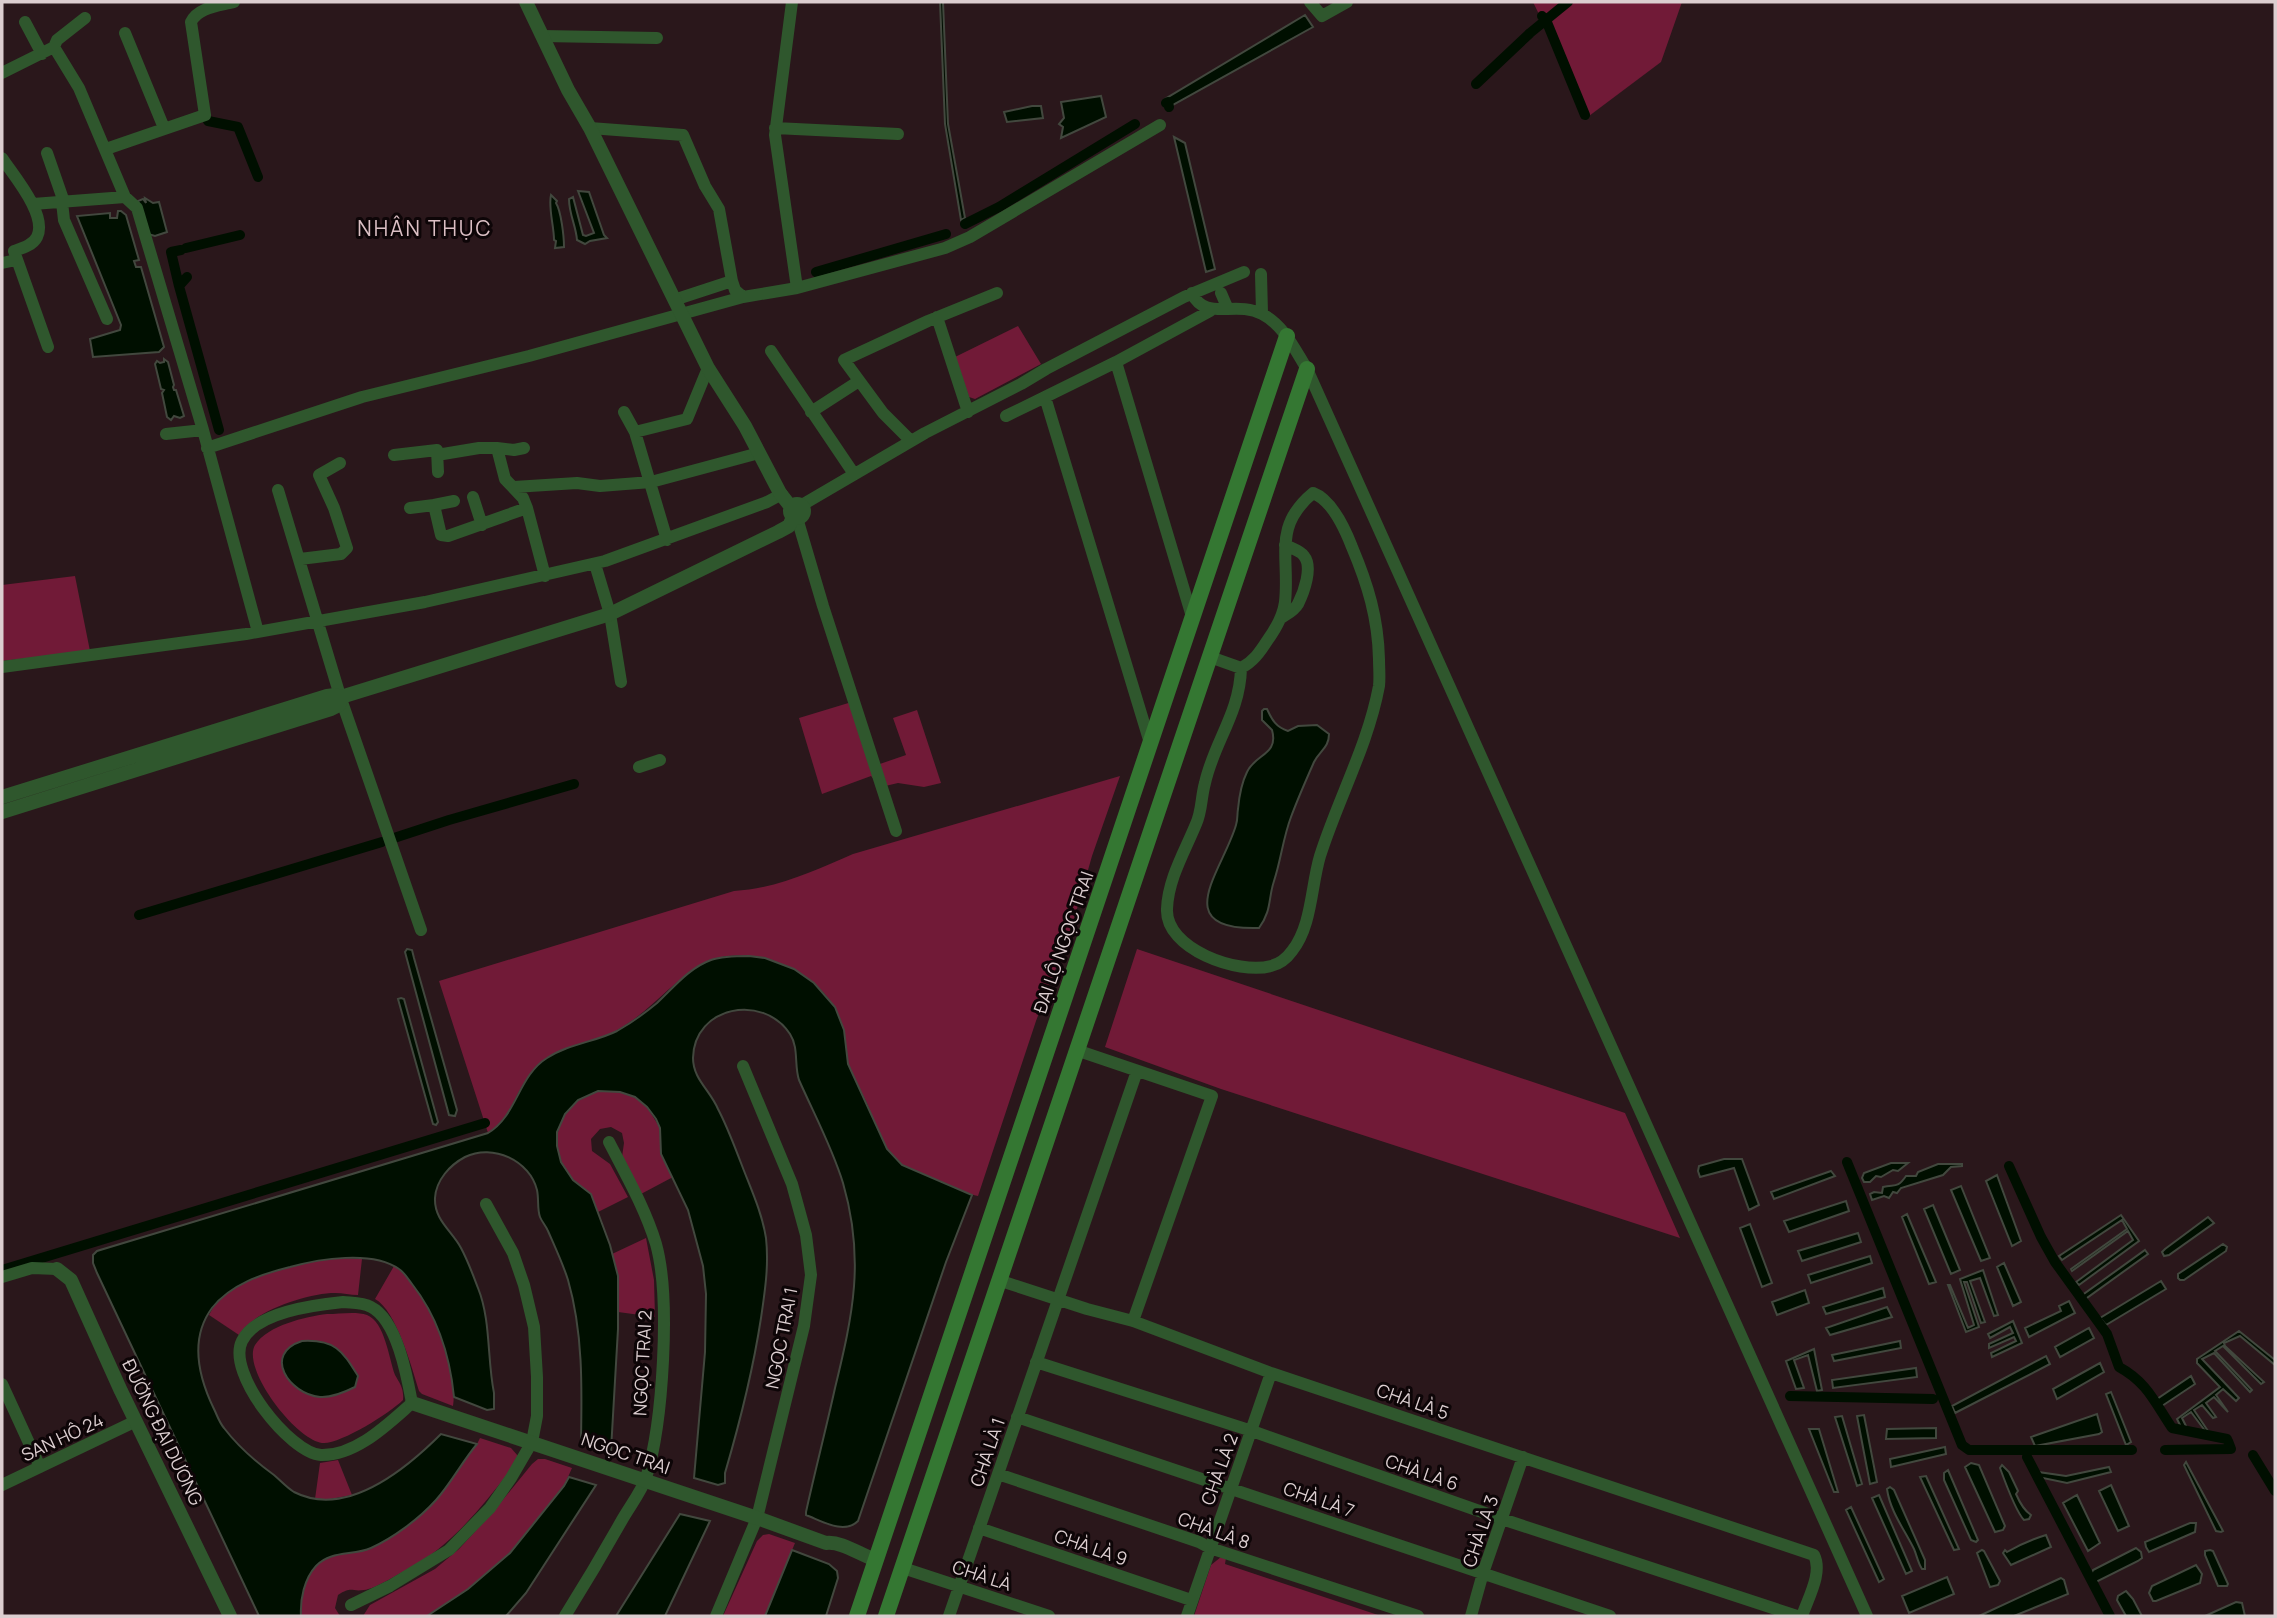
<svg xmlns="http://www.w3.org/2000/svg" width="2277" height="1618" viewBox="0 0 2277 1618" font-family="Manrope,sans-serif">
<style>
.green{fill:#711a37}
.water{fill:#000f00;stroke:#42483e;stroke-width:2}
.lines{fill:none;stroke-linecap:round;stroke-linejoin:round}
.canal{stroke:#000f00;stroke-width:10}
.minor{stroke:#2f572d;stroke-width:12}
.tertiary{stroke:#2f572d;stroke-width:14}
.secondary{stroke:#347732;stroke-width:16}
.labels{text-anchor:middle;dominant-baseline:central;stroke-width:6;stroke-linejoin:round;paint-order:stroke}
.street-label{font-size:18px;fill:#dcced0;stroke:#0d0507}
.quarter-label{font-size:21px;letter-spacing:2px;fill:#dbbfc4;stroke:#0d0507}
</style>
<rect width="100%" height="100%" fill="#2a171b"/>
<!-- green -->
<path class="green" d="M1533,2h149l-21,60 -76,57 -29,-70z
M1018,326l23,38 -66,35 -6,-2 -14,-40z
M75,576l15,75 -88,10v-76z
M855,701l19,65 32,-11 -13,-37 24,-8 24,73 -17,4 -26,-4 -17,4 -10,-11 -49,18 -23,-76z
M1120,776l-28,80 -19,67 -37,98 -58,175c-16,-3 -59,-22 -74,-30 -5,-3 -11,-10 -15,-15 -10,-12 -17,-37 -24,-52 -6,-12 -13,-22 -17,-34 -4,-11 -2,-24 -5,-36 -7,-35 -42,-60 -74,-69 -16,-5 -41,-7 -57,0 -36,15 -59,50 -93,69 -27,16 -54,16 -81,38 -23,18 -24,51 -50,66l-49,-152 295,-90c42,-2 82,-21 119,-37z
M1137,949l488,164 55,125 -459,-149 -116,-42z
M598,1091l22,1 15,5 12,10 13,21v14l13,35 -32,17 -19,-37 2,-14 -2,-10 -11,-6 -11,2 -9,10 1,12 18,13 18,33 -30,15c-2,-5 -4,-11 -6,-15 -4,-7 -15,-11 -20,-18 -20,-25 -21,-58 6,-79 6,-4 14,-6 20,-9z
M646,1238l8,42 1,37 -37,-5v-36l-6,-22z
M343,1258l19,1 -4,36c-8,0 -15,-2 -23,-2 -27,0 -82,18 -96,42l-30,-20c20,-41 92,-55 134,-57z
M394,1266c34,19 65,102 59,140l-31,-12 -3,-3c-7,-23 -23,-81 -44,-92z
M327,1314c12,0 29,-3 40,1 18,7 22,44 28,60 5,9 9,13 8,25 -13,13 -61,43 -79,43 -26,0 -83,-74 -69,-98 13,-20 50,-28 72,-31z
M480,1438l31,10 7,8v5c-32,40 -64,84 -111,109 -11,5 -32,19 -43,20 -13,2 -12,-4 -26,5l-3,13 5,8h-39c-1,-17 3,-37 15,-50 15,-16 37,-10 55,-18 22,-10 49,-29 65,-48 15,-17 26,-38 41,-56z
M538,1459h7l27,9 -8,18 -54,67 -42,36 -41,27h-64l7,-11 65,-36 24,-20 33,-36 40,-49z
M338,1460l14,35 -32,6 -5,-2 5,-36z
M769,1534l26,9 -30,73h-42l34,-75 6,-6z
M1221,1557l5,1 -1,6 156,52h-187l17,-51z"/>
<!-- water -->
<path class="water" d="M940,2h3l5,122 17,94 -4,2 -16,-96z
M1305,15l8,12 -144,80 -4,-8z
M1101,96l5,21 -45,21 2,-11 -4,-3 5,-6 -3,-16z
M1032,106h9l2,12 -36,4 -3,-10z
M1174,137l11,6 30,126 -9,3z
M578,191l11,1 15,43 3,3 -17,3 -5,3 -8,-4c-1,-14 -8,-26 -8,-41l4,-2 10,38 3,1 8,-3z
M551,195l6,6 -1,2c5,8 8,33 8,44l-9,1 1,-7 -2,-1c0,-14 -6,-33 -3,-45z
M145,198l8,5 6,-1 8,30 -12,4 -7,-2 -10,-33 5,-2 3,4z
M118,211h3l5,4 13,45 -5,1 2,6h5l23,80 -5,5 -66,5 -3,-18 30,-9 1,-5 -44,-109 33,-3v5h7z
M164,359l4,3 6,23 -1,2 1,3h2l8,26 -4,2 -6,-2 -3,4 -4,-3 -5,-24 2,-3 -3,-1 -6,-25 2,-3 3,2 4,-1z
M1264,709h3c5,11 9,18 21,22l10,-5 19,-1 12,9c0,14 -9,16 -15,28 -8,18 -16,36 -23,55 -8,21 -10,43 -17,64 -6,18 -2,29 -15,47 -92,3 -36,-58 -23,-103 2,-6 1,-11 2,-16 1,-11 4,-27 9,-37 8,-18 32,-17 25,-42l-10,-10v-9z
M407,949l5,1 2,8 43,152 -2,6 -6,-1 -44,-163z
M749,956l16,2 29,11 20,14 21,24 9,23 4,34 39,85 15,16 70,30 -26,67 -88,259c-14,14 -36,0 -52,-6v-3c9,-41 20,-83 29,-124 18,-74 30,-129 8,-205 -11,-36 -29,-69 -44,-103 -5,-15 0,-32 -9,-46 -27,-41 -96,-28 -97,24 0,21 17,32 25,51 9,17 16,36 23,54 9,24 21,49 25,75 3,27 -1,53 -5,80 -8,52 -21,104 -36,155v10l-7,2 -24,-7 11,-126 1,-58 -3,-28 -15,-56 -27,-56 -1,-26 -4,-9 -9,-12 -12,-10 -15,-5 -22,-1 -20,9 -13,14 -8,18v14l4,16 12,18 18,14 19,51 8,31v53l-7,121 -25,-7 -5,-4c1,-52 2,-107 -13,-159 -5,-16 -13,-33 -20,-49 -2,-5 -6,-9 -8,-14 -3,-8 -1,-18 -3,-27 -7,-29 -44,-47 -72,-33 -15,8 -29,23 -30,41 -1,22 17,33 26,50 7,13 12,27 17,40 13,32 9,71 16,105v16l-7,1 -33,-13c-4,-41 -16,-80 -42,-113 -4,-5 -8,-12 -13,-15 -27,-19 -80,-10 -109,-2 -28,7 -59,17 -78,41 -23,31 -13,70 2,101 3,6 5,13 10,19 13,17 32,34 50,47 6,5 13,13 20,17 53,27 112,-23 147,-58l36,10c-15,18 -26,39 -41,56 -17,19 -43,38 -65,48 -18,8 -40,2 -55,18 -12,13 -16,34 -15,50h-42l-162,-343 -4,-10v-8l4,-4 391,-118c29,-17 30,-57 59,-75 21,-14 48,-16 70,-27 14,-8 28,-18 40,-28 17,-16 32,-35 54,-43 12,-4 25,-4 38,-4z
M401,998l3,1 34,123 -2,3 -3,-1 -35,-125z
M1724,1159h18l17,46 -10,5 -15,-42 -34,9 -2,-6 1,-5z
M1891,1163h17l-10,8 -5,-1 -12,7 -5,-1 -6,6h-6l-2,-4 2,-5z
M1938,1164h24v2l-11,1 -8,8 -42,13 -4,5 -4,-1 -4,6 -5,-2 -12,4 -2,-6 4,-2 8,1 1,-6c12,-3 14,2 23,-11h10l2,-4z
M1831,1171l4,5 -61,23 -3,-7z
M1997,1175l24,66 -9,5 -26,-65z
M1961,1186l29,72 -9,3 -30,-71z
M1846,1201l3,10 -60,21 -5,-11z
M1933,1205l27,65 -9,4 -27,-65z
M1907,1214l29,68 -7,2 -27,-67z
M2121,1215l18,26 -60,44 -3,-3 57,-42 -5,-9 -56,40 -1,-2 56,-40 -5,-9 -60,40 -3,-4z
M2208,1217l6,6 -45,32 -5,1 -2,-4 3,-3z
M1750,1224l22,59 -10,4 -22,-59z
M1858,1233l3,9 -59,19 -4,-10z
M2223,1244l4,3 -1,4 -42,29h-4l-2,-2v-4z
M2145,1250l3,4 -64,46 -3,-4z
M1870,1256l2,7 -61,20 -3,-8z
M2004,1263l17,39 -8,4 -16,-39z
M1983,1270l15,45 -4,1 -14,-38 -10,3 15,41 -4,1 -14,-41h-3l15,45 -13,5 -18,-47h2l18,43 6,-3 -14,-46z
M2161,1281l5,8 -60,36 -6,-7z
M1883,1288l2,9 -59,17 -3,-7z
M1805,1290l4,13 -32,12 -5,-13z
M2069,1301l6,12 -46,24 -4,-9 36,-17 -2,-5z
M1887,1307l5,10 -62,18 -4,-7z
M2013,1321l9,22 -30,14 -1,-4 25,-12 -2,-4 -25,11v-4l24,-11 -3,-6 -20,11 -2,-4z
M2089,1328l5,10 -34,19 -5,-10z
M2239,1331l36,29v5l-35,-29 -16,7 1,3 39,36 -3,2 -38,-38 -8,5 37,39 -2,2 -36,-39 -12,6 37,39 -3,3 -13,-12 -7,6 12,17 -14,-15 -8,6 10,14 -3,1 -11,-13 -8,5 14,21 -2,1 -15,-20 -9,6 5,10 -6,-1 -4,-8 43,-32 -23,-24v-4z
M302,1341c34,-2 41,11 56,35l-3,11c-10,5 -23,11 -35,10 -31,-3 -58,-43 -18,-56z
M1900,1341l1,7 -67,13 -2,-6z
M1814,1349l8,41 -5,1 -9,-36 -14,5 10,28 -8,1 -10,-28z
M2046,1356l4,8 -95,49 -3,-7z
M2100,1363l4,9 -47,27 -4,-10z
M1916,1368l1,9 -84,11 -1,-8z
M2191,1376l4,8 -33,22 -5,-7z
M2111,1392l20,50 -5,3 -20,-51z
M2097,1414l5,18 -3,2 -64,12 -4,-9z
M1864,1415l13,67 -7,2 -13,-68z
M1842,1416l20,68 -5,2 -22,-69z
M1936,1428v10l-50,1 1,-10z
M1809,1429h10l19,63h-4z
M1945,1447l1,7 -55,13 -1,-8z
M2186,1462l37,69 -2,1 -5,-1 -32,-66z
M1971,1463l8,2 26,61 -2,4 -8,2 -30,-65z
M2002,1465l7,7 9,19 -2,3c3,7 9,17 15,21l-2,4 -5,1c-7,-7 -20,-41 -24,-52z
M2109,1467l2,5 -44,11 -29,-6v-5l28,4z
M1948,1470l30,70 -2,2 -5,-2 -27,-60v-7z
M1926,1476l33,73 -5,1 -34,-73z
M569,1477l27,8 -70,108 -20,23h-79l41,-27 42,-36 54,-67z
M2111,1485l18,41 -11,5 -19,-40z
M1890,1487l4,3 31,70v9h-3c-4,-6 -5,-13 -8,-20 -10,-20 -24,-38 -27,-60z
M1879,1495l33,76 -6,3 -34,-76z
M2077,1495l23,48 -12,8 -25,-48z
M1851,1507l33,72 -5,3 -33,-72z
M680,1514l30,7 -45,95h-49z
M2190,1523h6l-1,9 -46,20 -3,-5 -1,-5z
M2046,1535l5,12 -40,18 -8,-12 2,-3 2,2c12,-7 26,-13 39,-17z
M2136,1548l5,4 1,6 -4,3 -42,21 -3,-1 -2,-6 2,-5z
M792,1550l37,14 8,7 1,7 -12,38h-61z
M1982,1550l2,1 16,30 -2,4 -8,2 -13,-34z
M2210,1550l3,1 15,33 -1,2h-9l-13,-31v-4z
M2196,1565l6,9 -2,9 -44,18h-3l-4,-8 3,-7z
M1947,1577l7,17 -45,19 -7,-17z
M2061,1578l3,2 4,14 -54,22h-35z
M2126,1591l7,8 9,17h-16l-9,-16 1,-4z
M2236,1602l6,1 3,13h-40z"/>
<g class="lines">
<!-- canal -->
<path class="canal" d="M1542,16l4,4 39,95
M1476,84l54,-51 38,-31
M1166,103l2,-1 1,5
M208,121l30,6 20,50
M965,224l34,-17 136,-83
M186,248l54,-13
M816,272l130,-38
M187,277l-8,9 40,144
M179,286l-8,-34 10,-2
M394,838l55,-18 125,-36
M139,915l243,-73
M1847,1162l115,283 7,5h163
M2009,1166l32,71 14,25 52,72 12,33c28,15 36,36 53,61l55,11
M2,1270l483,-147
M1790,1396l143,3
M2165,1450l66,-1 -3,-8
M2253,1455l22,36
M2027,1457l83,159"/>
<!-- minor -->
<path class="minor" d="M792,2l-17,133 22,153
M1310,2l12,14 25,-14
M25,22l17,32
M125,33l39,95
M542,36l115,2
M54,47l25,41 46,109 12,11 66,222 55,202
M2,73l52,-26 3,-7 28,-22
M590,128l93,7 22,51 14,23 13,72 3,9 8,7
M775,128l123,6
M106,149l99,-34 -14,-93c7,-15 28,-16 43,-20
M47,153l17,49
M2,158c11,17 46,57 35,79 -4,8 -14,11 -23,14l34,96
M62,202l2,18 43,99
M33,204l92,-7
M2,263l14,-3
M1261,274l1,39
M1192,293c13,29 43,7 70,21 22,11 33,36 45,55l560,1247
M1221,293l6,14
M674,300l58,-19
M937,317l31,95
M771,351l83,123
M1116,362l94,-51
M624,412l11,20 32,108
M811,412l48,-31
M1006,416l39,-19
M635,432l52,-13 21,-51
M166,434l37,-4
M911,441l-28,-28 -39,-53 84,-39 69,-28
M207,448l155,-51 167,-41 214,-59 54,-9 148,-40 25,-11 190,-112
M524,448l-10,2 -17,-2 8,31 18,19 4,10
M394,455l43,-5 1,22
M437,455l42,-7h18
M514,487l63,-4 23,3 51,-4 108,-29
M278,490l63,209 80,231
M473,497l9,28
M434,505l20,-4
M802,505l123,-72 96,-49 25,-15 138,-72 60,-25
M410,508l24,-3 7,30 7,1 79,-28 18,68
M797,518l26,88 73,225
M300,559l41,-5 6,-6 -13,-40 -15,-33 21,-12
M595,564l15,50 11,68
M1281,618c6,-4 13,-7 17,-14 6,-12 15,-37 6,-48 -3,-5 -13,-8 -19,-11
M1210,657l31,11c12,-6 19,-16 26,-27 8,-11 16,-24 18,-39 5,-45 -13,-75 28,-109 19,7 32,36 39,54 16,38 26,71 27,112 0,9 1,18 0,27 -11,59 -41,113 -59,170 -9,30 -8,70 -28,95 -5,7 -13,13 -21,15 -33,9 -106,-17 -104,-57 1,-30 18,-58 29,-85 6,-13 5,-27 9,-41 9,-41 35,-70 36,-115
M2,667l244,-33 179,-32 180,-41 162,-59 15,-8
M1150,743l-105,-346 71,-35 77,258
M639,767l21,-7
M1079,1051l133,45 -79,225
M2,1277l30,-9 25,1
M1001,1281l86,28 46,12 138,52 543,182c9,18 -6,43 -12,61
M343,1302c9,1 19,0 28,5 26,13 36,69 41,96 -24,21 -56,53 -91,52 -31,-2 -95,-82 -79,-114 14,-29 72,-36 101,-39z
M1036,1362l216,69 250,88 295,97
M2,1384l38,83
M1017,1417l593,199
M998,1474l201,68 11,6 208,68
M2,1485l134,-64
M979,1528l212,72
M903,1568l146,48
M351,1605l39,-19 59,-36 41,-42 21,-30 21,-36 5,-26v-39l-3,-50 -10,-42 -11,-32 -27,-49
M565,1616c20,-32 39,-64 57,-96 8,-14 19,-28 24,-42 17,-55 25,-180 10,-234 -11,-36 -30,-69 -47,-102
M716,1616l41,-98 47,-192 7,-51 -5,-40 -14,-51 -49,-118
M949,1616l188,-545
M1187,1616l84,-243
M1471,1616l12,-43 40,-116"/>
<!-- tertiary -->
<path class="tertiary" d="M526,2l42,88 22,38 118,240 37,58 35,67 11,14
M790 511a7 7 0 1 1 14 0a7 7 0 1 1-14 0Z
M2,797l325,-101 8,-1 6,2 269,-83 168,-82 11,-6 4,-9
M2,812l329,-103 8,-4 2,-8
M57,1269l14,11 50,111 109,225
M412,1403l345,115 69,25c16,-2 34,12 50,17"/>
<!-- secondary -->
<path class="secondary" d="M857,1616l430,-1280
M886,1616l421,-1247"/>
</g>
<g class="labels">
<!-- street labels -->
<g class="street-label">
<text transform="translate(1063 942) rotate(-71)">ĐẠI LỘ NGỌC TRAI</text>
<text transform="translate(781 1338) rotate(-79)">NGỌC TRAI 1</text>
<text transform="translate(642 1363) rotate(-87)">NGỌC TRAI 2</text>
<text transform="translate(1413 1401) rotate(19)">CHÀ LÀ 5</text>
<text transform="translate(163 1432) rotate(64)">ĐƯỜNG ĐẠI DƯƠNG</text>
<text transform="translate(62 1437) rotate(-25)">SAN HÔ 24</text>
<text transform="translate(987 1452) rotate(-71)">CHÀ LÀ 1</text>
<text transform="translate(626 1453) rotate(19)">NGỌC TRAI</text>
<text transform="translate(1219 1469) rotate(-70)">CHÀ LÀ 2</text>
<text transform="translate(1422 1472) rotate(19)">CHÀ LÀ 6</text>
<text transform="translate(1319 1499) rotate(19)">CHÀ LÀ 7</text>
<text transform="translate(1214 1530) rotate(20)">CHÀ LÀ 8</text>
<text transform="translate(1480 1531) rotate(-71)">CHÀ LÀ 3</text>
<text transform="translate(1091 1547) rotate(19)">CHÀ LÀ 9</text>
<text transform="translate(982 1575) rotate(18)">CHÀ LÀ</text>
</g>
<!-- quarter labels -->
<g class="quarter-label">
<text x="425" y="228">NHÂN THỤC</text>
</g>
</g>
<!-- border -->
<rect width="2277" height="1618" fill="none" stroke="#dcced0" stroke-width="7"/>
</svg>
